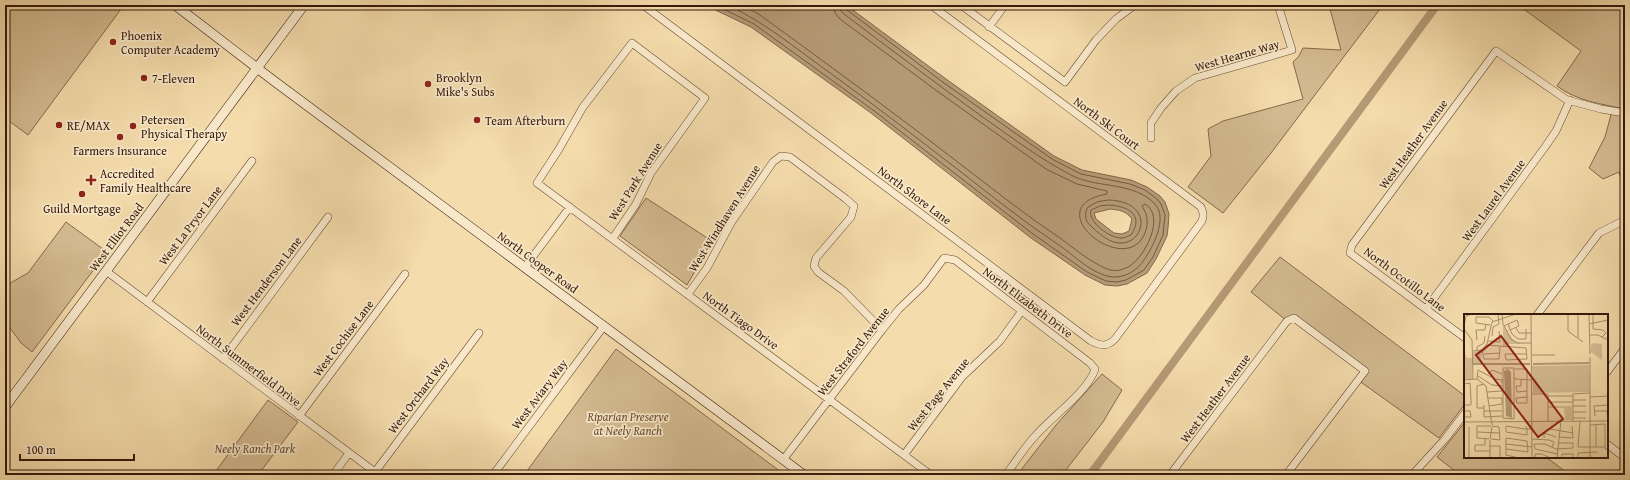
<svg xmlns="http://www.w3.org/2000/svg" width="1630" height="480" viewBox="0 0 1630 480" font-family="'Gentium Book Plus',serif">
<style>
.green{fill:#d4bb91;stroke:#846a4e}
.water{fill:#b49a75;stroke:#81664b;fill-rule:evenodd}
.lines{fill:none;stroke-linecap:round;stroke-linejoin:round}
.shore{stroke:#745a40;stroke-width:1}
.canal{stroke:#b49a75;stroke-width:8}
.minor-casing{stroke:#654a33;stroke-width:8}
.secondary-casing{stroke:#35190b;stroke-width:10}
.minor{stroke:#f8e8c9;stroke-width:7}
.secondary{stroke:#f8e8c9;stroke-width:9}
.poi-dot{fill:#8f2418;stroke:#f8e8c9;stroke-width:1.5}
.labels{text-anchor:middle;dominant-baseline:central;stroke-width:3.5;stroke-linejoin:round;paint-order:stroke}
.poi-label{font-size:12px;fill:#35190b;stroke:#f8e8c9;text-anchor:start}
.street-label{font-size:12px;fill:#35190b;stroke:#f8e8c9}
.park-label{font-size:12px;font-style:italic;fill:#654a33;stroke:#f8e8c9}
.inset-river{fill:none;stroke:#b49a75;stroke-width:2}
.inset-road{fill:none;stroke:#a88e6c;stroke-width:1}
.view{fill:#8f2418;fill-opacity:0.15;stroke:#8f2418;stroke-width:2}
.inset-edge{fill:none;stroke:#35190b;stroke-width:2}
</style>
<rect width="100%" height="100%" fill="#f5dcac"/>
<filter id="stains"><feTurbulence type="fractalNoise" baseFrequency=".005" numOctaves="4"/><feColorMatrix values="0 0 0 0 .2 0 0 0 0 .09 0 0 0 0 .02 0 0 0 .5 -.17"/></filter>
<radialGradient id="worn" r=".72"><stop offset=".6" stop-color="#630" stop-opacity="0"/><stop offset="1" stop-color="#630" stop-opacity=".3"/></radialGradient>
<!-- green -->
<path class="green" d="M5,5h119l-96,130 -23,-17z
M1329,5h54l-112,148 -48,60 -35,-26 23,-31 -3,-27 15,-8 80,-22 -10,-37 6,-6 4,-8 38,2z
M1518,5h107v104c-24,-5 -48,-8 -68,-23l24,-35z
M1612,111l13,2v80l-6,-21 -16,7 -14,-11 16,-31z
M646,198l66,43 -25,44 -67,-49z
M66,222l41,30 -75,100 -11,-9 -16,-22v-35l23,-13z
M1280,257l185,139v8l-26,34 -81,-58 7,-9 -71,-53 -7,3 -36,-29z
M616,349l169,126h-261z
M1102,374l20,16 -19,32 -41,53h-45l39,-50z
M268,400l30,22 -40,53h-45z
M1465,422v35h81l24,18h-110l-23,-18z"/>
<!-- water -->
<path class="water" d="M705,5h141l100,74 108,77 28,14 49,10 16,7 13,9 5,6 4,12 -1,14 -1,8 -11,23 -9,14 -20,11 -10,2 -12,-1 -20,-10 -54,-37 -160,-125 -120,-86zM1110,209c10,1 16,2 22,10l-3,12 -7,3 -8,-1 -18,-14 -2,-6z"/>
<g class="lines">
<!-- shore -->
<path class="shore" d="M715,5l39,19 119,86 160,124 54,38 19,9 11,1 9,-2 18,-10 9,-13 10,-22 2,-20 -4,-11 -4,-5 -12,-9 -15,-6 -49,-10 -29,-15 -108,-76 -97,-73 -2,-5
M727,5c36,16 67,42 99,65 46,33 91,68 135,102 32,25 62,49 95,71 17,11 35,31 56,34 13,1 26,-7 32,-17 9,-13 24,-42 11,-56 -21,-22 -55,-16 -80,-27 -32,-16 -61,-38 -91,-59 -47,-34 -94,-69 -140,-104l-4,-4v-5
M742,5l18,10c70,51 140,102 208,155 30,23 60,47 92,68 15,11 29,23 45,30 8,4 15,3 23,-1 17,-9 38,-51 17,-63l-3,2c1,2 3,5 4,8 3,8 0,20 -5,26 -25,32 -102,-34 -34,-46v-3l-30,-7 -31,-15 -109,-78 -97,-72 -5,-6 -1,-8
M1109,200c51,2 33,54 2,41 -7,-3 -15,-10 -20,-15 -6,-4 -7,-13 -3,-19l9,-5z
M1109,205c18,1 36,9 22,30 -3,1 -6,3 -9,3 -11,1 -35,-16 -31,-28l9,-4z"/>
<!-- canal -->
<path class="canal" d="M1090,475l347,-470"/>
<!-- minor casing -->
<g class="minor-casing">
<path id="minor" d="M643,5l448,336c10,5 16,6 24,-2l87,-118c2,-6 1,-9 -1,-14l-270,-202
M961,5l104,77 31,-42 20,-21 19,-14
M989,27l16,-22
M1151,138v-15l10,-15 15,-17 19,-13 97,-28 -14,-45
M613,238l23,-34 15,-31 54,-75 -73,-55 -49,64 -24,42 -22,34 394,292
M525,267l45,-60
M106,271l273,204
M688,294l19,-26 24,-45 42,-61 8,-6 9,1 56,42 8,7 -3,11 -35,41 -2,8 4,6 26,19 38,39
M147,302l105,-141
M1426,309l119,-162 11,-16 14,-31
M1537,315l62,-82 26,-13
M1465,338l-115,-85 2,-8 144,-194 71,49 34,9 24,4
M223,359l105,-142
M1607,372l18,-24
M299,416l106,-142
M1607,444l18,14
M904,455l58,-78 38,-36 21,-29
M783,460l99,-130 17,-21 25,-24 20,-27 11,2 135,103 5,6c-6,21 -42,47 -57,64 -12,12 -22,28 -32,42
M375,472l104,-139
M333,475l16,-22
M493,475l111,-149
M1170,475l117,-154 7,-3 71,53 -79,104
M1412,475l33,-36 20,-26"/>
</g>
<!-- secondary casing -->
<g class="secondary-casing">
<path id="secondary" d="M175,5l99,76 530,394
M5,407l299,-402"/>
</g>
<!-- minor -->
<use href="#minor" class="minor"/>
<!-- secondary -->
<use href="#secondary" class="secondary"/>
</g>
<!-- markers -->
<g class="poi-dot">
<circle cx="113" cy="42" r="4"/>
<circle cx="144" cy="78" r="4"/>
<circle cx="428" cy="84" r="4"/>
<circle cx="477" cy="120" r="4"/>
<circle cx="59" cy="125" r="4"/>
<circle cx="133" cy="126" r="4"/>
<circle cx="120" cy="137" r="4"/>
<path d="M89 174h4v4h4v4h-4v4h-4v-4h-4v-4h4z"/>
<circle cx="82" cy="194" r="4"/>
</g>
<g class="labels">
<!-- poi labels -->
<g class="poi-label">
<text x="121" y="35">Phoenix<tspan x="121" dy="14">Computer Academy</tspan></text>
<text x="436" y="77">Brooklyn<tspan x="436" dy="14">Mike's Subs</tspan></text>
<text x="152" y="78">7-Eleven</text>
<text x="141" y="119">Petersen<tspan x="141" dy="14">Physical Therapy</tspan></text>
<text x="485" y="120">Team Afterburn</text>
<text x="67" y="125">RE/MAX</text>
<text x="120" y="150" text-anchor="middle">Farmers Insurance</text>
<text x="100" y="173">Accredited<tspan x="100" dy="14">Family Healthcare</tspan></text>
<text x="82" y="208" text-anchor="middle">Guild Mortgage</text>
</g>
<!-- street labels -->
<g class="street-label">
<text transform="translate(1237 55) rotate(-16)">West Hearne Way</text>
<text transform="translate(1107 123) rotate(37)">North Ski Court</text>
<text transform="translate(1413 144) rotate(-54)">West Heather Avenue</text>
<text transform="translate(635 181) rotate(-58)">West Park Avenue</text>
<text transform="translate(915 195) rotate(37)">North Shore Lane</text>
<text transform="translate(1493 200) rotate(-54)">West Laurel Avenue</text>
<text transform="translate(724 218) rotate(-58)">West Windhaven Avenue</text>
<text transform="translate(190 225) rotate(-53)">West La Pryor Lane</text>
<text transform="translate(116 237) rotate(-53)">West Elliot Road</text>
<text transform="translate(538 262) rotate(36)">North Cooper Road</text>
<text transform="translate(1405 279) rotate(37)">North Ocotillo Lane</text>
<text transform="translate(266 281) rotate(-53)">West Henderson Lane</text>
<text transform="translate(1028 302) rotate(37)">North Elizabeth Drive</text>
<text transform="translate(741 320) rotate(36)">North Tiago Drive</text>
<text transform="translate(343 338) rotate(-53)">West Cochise Lane</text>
<text transform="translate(853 351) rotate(-52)">West Straford Avenue</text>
<text transform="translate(249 365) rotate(37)">North Summerfield Drive</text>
<text transform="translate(539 394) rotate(-53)">West Aviary Way</text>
<text transform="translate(938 394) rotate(-51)">West Page Avenue</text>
<text transform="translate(418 395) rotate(-53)">West Orchard Way</text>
<text transform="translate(1215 398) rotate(-53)">West Heather Avenue</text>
</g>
<!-- park labels -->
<g class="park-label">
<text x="628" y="416">Riparian Preserve<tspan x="628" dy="14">at Neely Ranch</tspan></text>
<text x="255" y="448">Neely Ranch Park</text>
</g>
</g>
<!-- overview -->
<g transform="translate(1464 314)">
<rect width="144" height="144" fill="#f5dcac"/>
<path d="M39,11l3,6 4,-2 -3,3 7,9 9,3h-16v3h-4zM129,29l9,1v16l-11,-8v-7zM22,31v5l-5,5v8h-8v-11l9,-2zM0,37l3,7h5v21h-8zM125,51l1,27 -57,1 -1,-27zM84,92h24v14h-7l-1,-12h-16z" fill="#d4bb91"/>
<path d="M44,55l3,3 1,46 -6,-2 -2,-45z" fill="#b49a75"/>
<path class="inset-river" d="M9,50h57M69,50l56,-1"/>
<path class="inset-road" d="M38,0l1,10 8,15 7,4h13M67,0l1,144M104,0v17l15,11M125,0l1,40M129,0v15l10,1 3,3 -4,4M44,10l4,10 6,5h8v-10M125,10l19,-4M26,11l-14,-2v-6h13l4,4M0,12l2,-10 6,-2M40,12l13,-6 2,6 -9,4M52,14l3,5h13M0,15l8,11 1,39M125,21h9l10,5M28,22l1,-9 6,-3 -1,-10M114,24v-24M13,26l-1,-10h9l1,-6M24,27l12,1 -1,-11M22,31l40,3 1,11 -21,1 -1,-6h21M18,36l2,9h15l1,-12M9,37l9,-1 5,-6 5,-22 24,-8M13,37v-4l7,-4 1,-7M20,40l16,-1M68,41h23M126,43v101M39,54h11v51l-11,-1zM51,55h12v34h-10l-1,-5 11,-1M24,60l4,-4 10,4M14,62l14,9 10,1M51,63v2l17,1M13,65l1,-9 17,9 7,1v3M0,66l13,-1 9,7 6,39M57,66v6h-5l1,6 10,-1M0,70l6,-1 1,16v6h-7M23,78l15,-1M68,80h16v27M84,82h25M126,83l18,-1M23,84h15v6l-13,2M109,86h13M84,88h25M20,91v12l18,-1M109,92h13M20,94h-7v-22l7,-2M0,97h6l1,6h-7M20,97h18M130,97h13l1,10M109,98h13M131,102l-1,-10 14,-1M109,104h13M109,107v-27l17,-1M116,107l-2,26h12M0,108l144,-1M126,111l15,-1v25h3M62,112l1,3v6l-21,-3v-6l19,3h7M86,115l23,4M13,118l23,1M95,123l14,1 -1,-12M21,124v7h-10v6h14M80,124v-5l12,4M25,125l-12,-1v-12h14M26,125l2,-12M27,125l9,1 -1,-13 -7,-1M68,125l17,1 5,2 -2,5M26,126v18M94,129h15v5l-17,1 -11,-5h-11l1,5 23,5M42,130l26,3M25,132h11v12M126,133h15M132,133v-22M42,135l22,3 -1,-11 -21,-3v17l13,3M5,144v-31M11,144h13M71,144v-4h7l8,4M93,144l4,-37M98,144v-4h11v4M114,144v-5l19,-1"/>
<path class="view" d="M37,22l62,83 -25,18 -62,-82z"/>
<rect width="144" height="144" class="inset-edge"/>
</g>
<!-- margin -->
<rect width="1630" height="480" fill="none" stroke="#f5dcac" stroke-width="20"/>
<rect x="6" y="6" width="1618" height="468" fill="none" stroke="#35190b" stroke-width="2"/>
<rect x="10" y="10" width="1610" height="460" fill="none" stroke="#35190b"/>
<!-- scale -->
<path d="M20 454v6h114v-6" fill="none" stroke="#35190b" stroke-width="2"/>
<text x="26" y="454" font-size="12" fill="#35190b" stroke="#f8e8c9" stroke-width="3" paint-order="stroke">100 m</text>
<rect width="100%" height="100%" filter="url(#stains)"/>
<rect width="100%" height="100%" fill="url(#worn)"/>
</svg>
